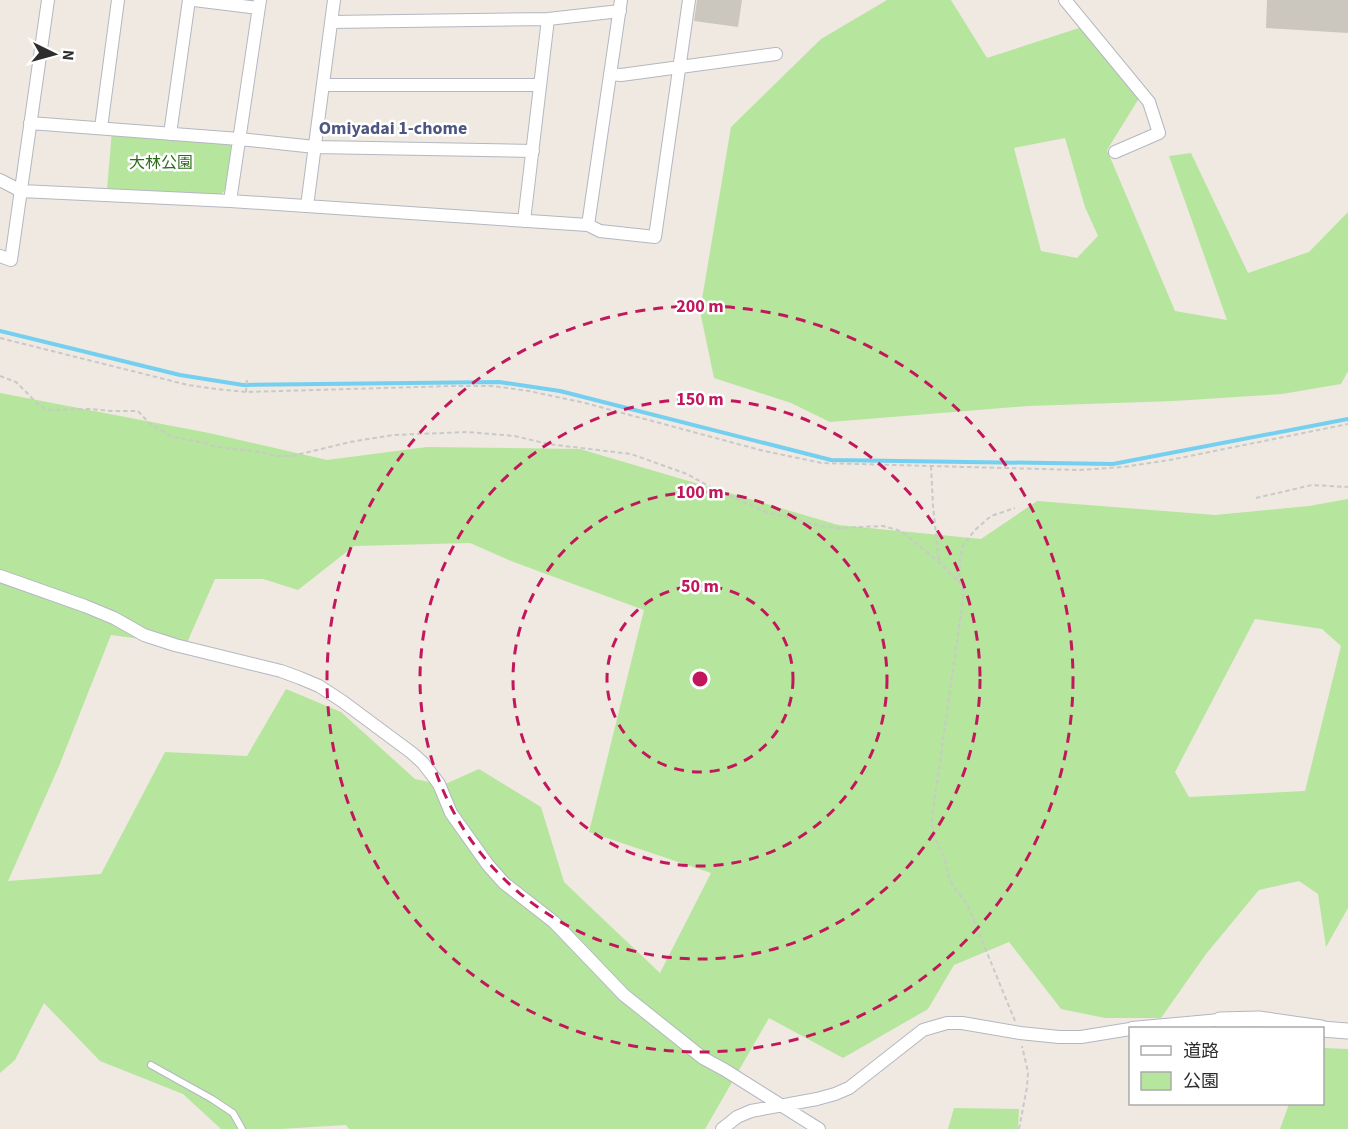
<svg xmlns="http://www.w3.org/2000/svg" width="1348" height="1129" viewBox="0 0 1348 1129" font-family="'Source Sans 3','Noto Sans JP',sans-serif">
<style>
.green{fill:#b6e59e;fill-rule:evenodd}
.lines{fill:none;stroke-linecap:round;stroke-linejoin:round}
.stream{stroke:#75cff0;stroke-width:4}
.building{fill:#cbc7bf}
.service-casing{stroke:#b4b7c1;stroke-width:8}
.minor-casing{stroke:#b4b7c1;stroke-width:14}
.tertiary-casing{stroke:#b4b7c1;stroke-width:17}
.path{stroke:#c9c9c9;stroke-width:2;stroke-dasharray:4.5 3;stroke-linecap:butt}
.service{stroke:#fff;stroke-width:6}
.minor{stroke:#fff;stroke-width:12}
.tertiary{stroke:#fff;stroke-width:15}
.ring{fill:none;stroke:#c2185b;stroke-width:3;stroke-dasharray:10 8}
.labels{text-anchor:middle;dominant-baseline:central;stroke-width:5;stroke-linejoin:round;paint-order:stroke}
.park-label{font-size:16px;fill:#2c6e1b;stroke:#fff}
.neighbourhood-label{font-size:18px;font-weight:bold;fill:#4d5680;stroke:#fff}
.centre{fill:#c2185b;stroke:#fff;stroke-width:3}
.ring-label{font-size:18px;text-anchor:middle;font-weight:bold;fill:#c2185b;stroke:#fff;stroke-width:5;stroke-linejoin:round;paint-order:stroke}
</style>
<rect width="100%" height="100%" fill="#efe9e1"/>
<!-- green -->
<path class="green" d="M887,0h64l36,58 95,-31 59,68 -34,55 68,161 52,9 -58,-164 22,-3 57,120 61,-21 39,-40v159l-7,13 -59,10 -108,7 -146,5 -198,16 -39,-19 -77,-25 -14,-67 31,-184 90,-88zM1065,138l20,69 13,29 -21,22 -36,-7 -27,-103z
M112,130l120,14 -5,45 -10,8 -110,-7z
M0,393l209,40 118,27 100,-13 153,2 258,76 143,14 56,-38 178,14 94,-9 39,-7v409l-22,39 -8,-53 -19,-13 -40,9 -53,64 -45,64h-56l-44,-9 -52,-67 -55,23 -26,44 -85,49 -74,-40 -64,111h-356l-3,-4 -66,4h-59l-38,-35 -83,-33 -56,-58 -29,57 -15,13zM470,543l41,18 133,49 -55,222 122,41 -51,100 -96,-91 -23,-75 -62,-38 -36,16 -28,-6 -74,-67 -55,-23 -39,67 -82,-4 -64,122 -93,7 51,-115 52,-131 75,10 29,-66h48l35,11 56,-44zM1255,619l67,10 19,17 -36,145 -116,6 -14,-25z
M1323,1048l25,1v80h-68l9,-25h33z
M954,1108l65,1 -1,20h-70z"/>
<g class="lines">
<!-- stream -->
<path class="stream" d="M0,331l180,44 63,10 256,-3 61,9 271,69 282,4 235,-45"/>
</g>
<!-- building -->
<path class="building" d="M697,0h45l-4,27 -44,-6z
M1267,0h81v33l-82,-5z"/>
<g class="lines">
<!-- service casing -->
<g class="service-casing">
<path id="service" d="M151,1065l61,34 21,14 9,16"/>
</g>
<!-- minor casing -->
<g class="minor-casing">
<path id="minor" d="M194,0l64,8
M1065,0l84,102 10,31 -44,19
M331,22l217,-3 72,-8
M610,74l11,1 155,-21
M323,85h217
M30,123l209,16 76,8 218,4
M101,128l17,-128
M170,134l19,-134
M0,180l21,11 209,10 358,24 12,6 55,6 34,-237
M230,201l30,-201
M307,206l27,-206
M524,221l24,-202
M588,225l33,-225
M0,256l11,4 37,-260
M0,576l85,30 29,12 30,17 31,10 106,26 19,7 19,8 23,15 70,52 11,10 16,21 12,29 37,52 16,18 50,39 70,73 79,63 22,12 94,59
M1132,1028l88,-8
M722,1129l15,-12 14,-6 66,-12 18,-5 14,-6 74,-58 24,-7h15l58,10 39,4h22l49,-8"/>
</g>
<!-- tertiary casing -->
<g class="tertiary-casing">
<path id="tertiary" d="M1220,1020l39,-1 62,9
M1322,1029l26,2"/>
</g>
<!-- path -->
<path class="path" d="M0,338l188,47 28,4 30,3 206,-6h41l36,5 56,12 179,48 58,12 109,3 148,4 44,-3 47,-7 178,-36
M0,376l16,6 24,24 6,3 7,1 37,-1 22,2h26l11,12 23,14 29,5 16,5 45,5 13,4h17l58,-14 43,-7 75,-3 47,4 33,8 83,10 56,20 27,15 52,23 59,15 14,1 44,-2 15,4 8,5 33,27 20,20
M246,392l1,-13
M931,466l2,40 6,56
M1256,498l56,-13 36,2
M1015,1021l-48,-117 -14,-18 -5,-11 -3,-16 -8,-16 -4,-14 -1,-11 32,-226 -5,-10 1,-23 3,-14 12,-15 16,-14 24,-8
M1019,1129l8,-42 1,-15 -6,-26"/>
<!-- service -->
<use href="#service" class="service"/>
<!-- minor -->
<use href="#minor" class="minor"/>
<!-- tertiary -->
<use href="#tertiary" class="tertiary"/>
</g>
<!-- distance rings -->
<g class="ring">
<circle cx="700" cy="679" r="93"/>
<circle cx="700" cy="679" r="187"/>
<circle cx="700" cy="679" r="280"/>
<circle cx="700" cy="679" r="373"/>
</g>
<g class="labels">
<!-- park labels -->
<g class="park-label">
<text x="161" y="163">大林公園</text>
</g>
<!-- neighbourhood labels -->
<g class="neighbourhood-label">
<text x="393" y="128">Omiyadai 1-chome</text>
</g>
</g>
<circle cx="700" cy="679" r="9" class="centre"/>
<g class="ring-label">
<text x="700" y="312">200 m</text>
<text x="700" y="405">150 m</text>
<text x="700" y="498">100 m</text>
<text x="700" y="592">50 m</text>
</g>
<!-- legend -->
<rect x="1129" y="1027" width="195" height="78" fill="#ffffff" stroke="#ababab" stroke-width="1.5"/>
<rect x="1141" y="1046" width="30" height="9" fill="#ffffff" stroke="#ababab" stroke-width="1.5"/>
<text x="1183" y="1057" font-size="18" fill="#2e2e2e">道路</text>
<rect x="1141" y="1072" width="30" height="18" fill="#b6e59e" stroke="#ababab" stroke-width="1.5"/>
<text x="1183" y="1087" font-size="18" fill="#2e2e2e">公園</text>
<!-- north arrow -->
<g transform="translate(54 54) rotate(95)" stroke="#ffffff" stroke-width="4.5" paint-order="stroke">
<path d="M0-4.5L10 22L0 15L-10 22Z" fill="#2e2e2e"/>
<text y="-9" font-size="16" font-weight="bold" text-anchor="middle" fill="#2e2e2e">N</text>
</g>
</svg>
